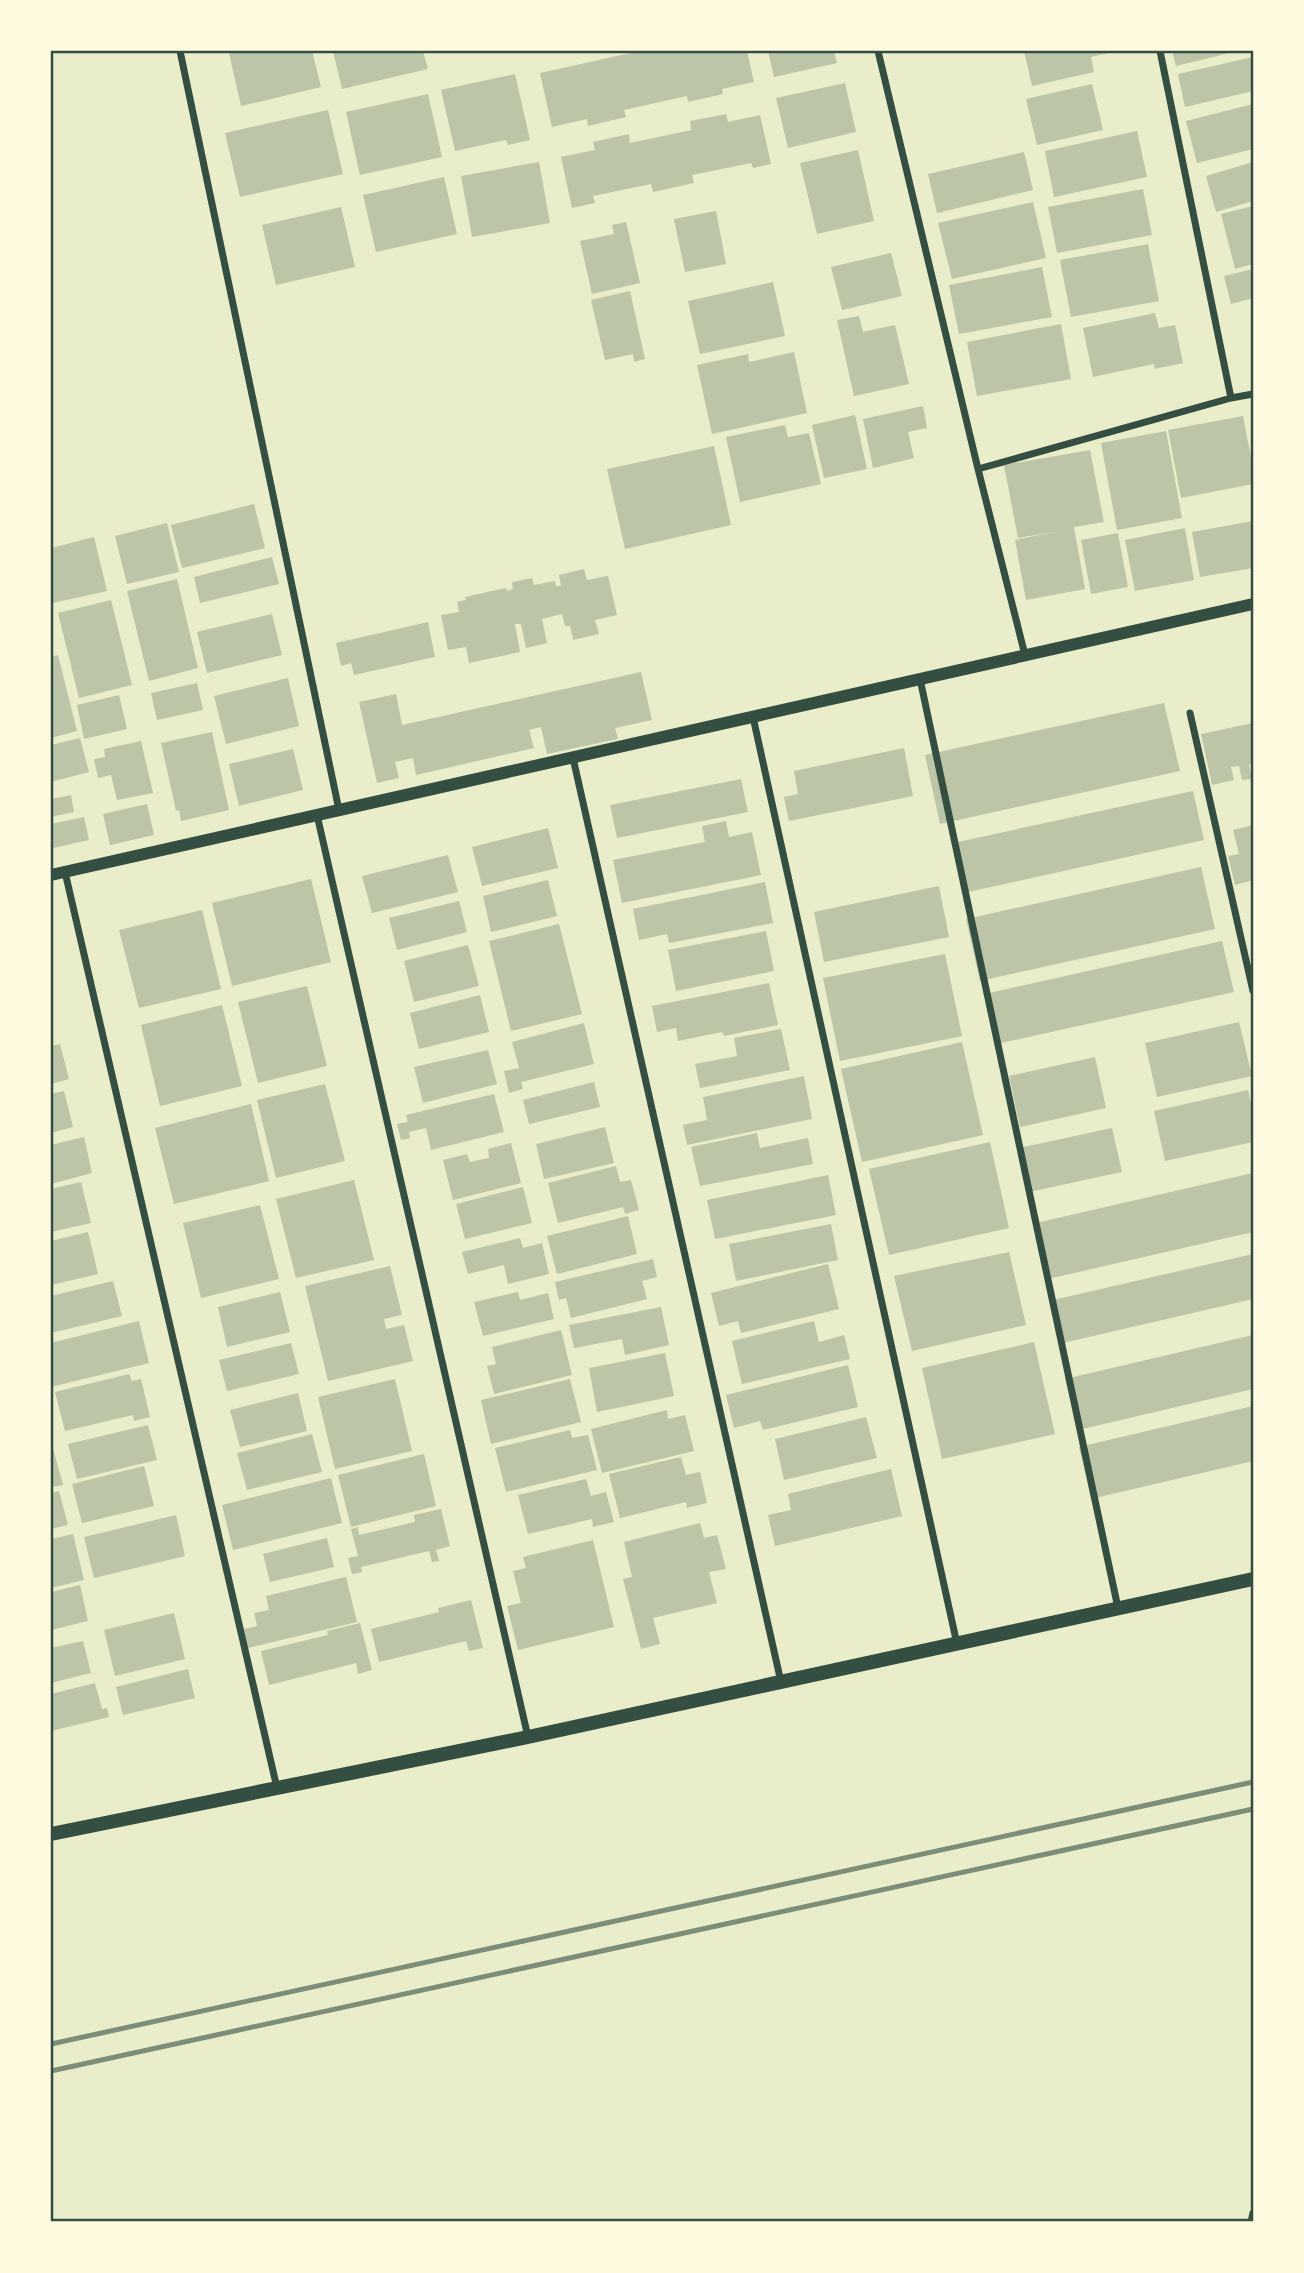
<svg xmlns="http://www.w3.org/2000/svg" width="1304" height="2273" viewBox="0 0 1304 2273" font-family="Figtree,sans-serif">
<style>
.building{fill:#bcc5a7}
.lines{fill:none;stroke-linecap:round;stroke-linejoin:round}
.minor{stroke:#344e41;stroke-width:7}
.tertiary{stroke:#344e41;stroke-width:12}
.secondary{stroke:#344e41;stroke-width:14}
.rail{stroke:#7c8e77;stroke-width:5}
.neatline{fill:none;stroke:#344e41;stroke-width:2.5}
</style>
<rect width="100%" height="100%" fill="#e9edc9"/>
<!-- building -->
<path class="building" d="M241,51h71l9,36 -80,19 -12,-53z
M333,51h90l5,18 -86,20z
M640,51h107l7,31 -32,7 1,5 -35,8 -1,-6 -63,14 2,7 -38,9 -1,-7 -35,8 -12,-54z
M768,51h66l3,12 -63,14z
M1024,51h89v1l-22,5 3,15 -62,14z
M1172,51h62v1l-58,14z
M1253,57v34l-68,16 -7,-33z
M515,74l15,66 -22,5 -2,-5 -51,11 -14,-61z
M845,83l11,49 -68,16 -12,-50z
M1092,84l11,46 -66,15 -11,-46z
M428,94l14,63 -82,18 -14,-63z
M1253,104v45l-56,14 -11,-42z
M328,110l15,64 -103,23 -15,-64z
M726,114l2,8 32,-7 11,49 -18,4 -2,-5 -59,12 2,8 -41,9 -2,-8 -58,12 2,7 -23,5 -11,-51 34,-7 -2,-8 36,-8 1,9 61,-13 -1,-9z
M1137,131l10,46 -93,20 -9,-46z
M858,150l16,71 -57,13 -17,-71z
M1024,152l9,38 -96,23 -9,-39z
M539,162l11,61 -78,14 -11,-61z
M1253,162v39l-37,11 -10,-36z
M444,177l13,57 -81,18 -13,-57z
M1143,189l9,46 -95,18 -9,-46z
M1033,202l13,56 -94,21 -14,-56z
M1253,206v58l-18,5 -14,-55z
M341,207l14,60 -79,18 -14,-60z
M716,211l10,53 -41,8 -11,-53z
M626,222l14,61 -48,11 -12,-53 34,-7 -2,-9z
M1148,244l11,57 -88,16 -11,-57z
M891,253l11,43 -60,14 -11,-43z
M1042,267l10,50 -93,17 -10,-49z
M1253,269v29l-22,6 -7,-28z
M773,282l12,54 -85,18 -12,-53z
M630,291l15,68 -11,3 -1,-8 -28,6 -14,-60z
M1155,313l4,15 16,-3 8,38 -28,6 -1,-5 -61,13 -10,-49z
M859,316l4,16 32,-7 14,59 -55,12 -17,-76z
M1061,324l10,55 -94,17 -10,-54z
M794,352l13,61 -95,21 -15,-69 51,-11 1,8z
M923,406l4,22 -19,4 6,26 -41,10 -10,-49z
M855,415l12,54 -43,9 -12,-53z
M1243,416l10,52v16l-72,14 -13,-68z
M785,425l3,12 21,-4 12,51 -81,18 -14,-65z
M1166,431l16,87 -65,12 -16,-87z
M714,446l17,79 -106,24 -18,-80z
M1090,450l14,72 -30,5 11,62 -59,11 -11,-60 44,-9 -41,7 -14,-73z
M254,504l11,44 -83,20 -11,-43z
M1253,521v47l-53,9 -8,-45z
M167,523l12,49 -52,12 -12,-48z
M1185,528l9,52 -59,11 -10,-51z
M1118,533l10,54 -37,7 -10,-54z
M94,537l13,54 -54,12 -2,-9v-46z
M272,557l7,27 -79,19 -6,-26z
M584,569l3,11 21,-4 9,39 -22,5 4,14 -26,6 -3,-14h-5l-3,-12 -20,5 5,24 -21,5 -5,-24h-6l5,28 -51,11 -3,-16 -18,3 -7,-35 18,-3 -2,-10 9,-2 -1,-3 41,-9 1,3 6,-2 -1,-7 20,-4 2,7 21,-4 1,5h5l-2,-11z
M177,579l21,89 -49,13 -22,-90z
M111,600l21,85 -53,13 -21,-85z
M272,614l10,41 -75,18 -10,-41z
M428,622l7,35 -81,18 -3,-12 -10,3 -5,-23z
M58,655l19,76 -26,7v-81z
M641,672l11,48 -37,8 3,11 -71,15 -6,-27 -12,3 5,18 -118,27 -3,-17 -18,4 4,16 -22,5 -18,-81 37,-8 6,31z
M288,678l11,48 -73,18 -12,-48z
M197,683l6,27 -46,10 -6,-27z
M119,695l8,34 -43,10 -7,-34z
M1164,703l16,68 -240,53 -15,-69z
M1253,723v40l-4,1 3,15 -10,1 -3,-14 -8,1 3,13 -22,5 -11,-51z
M212,732l17,78 -48,11 -2,-11 -3,1 -15,-68z
M80,738l9,34 -38,10v-37z
M141,741l12,52 -36,7 -6,-25 -13,3 -4,-19 11,-2 -1,-8z
M904,748l9,48 -124,25 -5,-24 14,-3 -4,-23z
M293,749l10,41 -64,16 -10,-42z
M741,779l7,33 -131,26 -7,-33z
M1193,791l11,49 -240,53 -11,-50z
M71,795l3,17 -23,5v-18z
M147,804l7,31 -44,10 -7,-31z
M84,817l5,23 -36,8 -2,-24z
M726,821l3,16 23,-5 9,43 -139,28 -9,-43 92,-18 -3,-16z
M1253,825v55l-18,5 -7,-29 11,-2 -6,-24z
M548,828l10,40 -76,18 -10,-39z
M448,855l10,37 -86,21 -10,-37z
M1201,867l14,62 -235,52 -14,-62z
M311,879l20,83 -99,24 -20,-83z
M548,880l9,36 -66,16 -8,-36z
M765,882l8,41 -104,20 -2,-9 -28,6 -6,-31z
M939,886l10,51 -125,25 -10,-50z
M459,901l8,31 -70,18 -8,-32z
M202,910l19,79 -82,19 -20,-78z
M559,924l23,90 -71,17 -22,-90z
M766,931l8,40 -98,20 -8,-41z
M1222,941l12,51 -238,52 -11,-50z
M468,945l11,41 -65,16 -10,-41z
M945,954l17,82 -122,25 -17,-83z
M769,983l9,42 -54,11 -2,-4 -44,9 -2,-13 -19,4 -5,-26z
M307,986l20,80 -69,17 -20,-81z
M480,995l9,37 -70,17 -9,-36z
M222,1005l20,81 -82,20 -19,-81z
M1239,1022l13,54 -95,21 -12,-54z
M584,1023l10,41 -73,18 2,7 -14,4 -5,-22 15,-3 -7,-26z
M781,1029l9,41 -90,18 -5,-24 42,-8 -3,-18z
M962,1042l21,93 -121,27 -21,-93z
M60,1044l9,35 -18,5v-38z
M488,1050l9,34 -74,19 -9,-36z
M1095,1057l11,51 -86,19 -11,-51z
M804,1076l8,43 -125,26 -4,-20 24,-5 -4,-23z
M594,1082l6,25 -71,17 -6,-24z
M325,1084l20,77 -69,17 -19,-78z
M1248,1090l5,23v29l-88,19 -11,-50z
M64,1091l9,36 -22,6v-39z
M494,1094l10,38 -73,18 -5,-22 -17,4 1,6 -9,2 -4,-16 11,-2 -2,-7z
M251,1104l18,77 -95,23 -19,-76z
M605,1127l9,36 -70,16 -8,-35z
M1112,1128l10,44 -93,20 -10,-44z
M757,1133l3,15 48,-10 5,26 -113,22 -9,-39z
M84,1137l8,36 -41,11v-39z
M990,1142l19,86 -120,27 -20,-86z
M511,1143l10,40 -68,17 -10,-40 24,-6 3,8 19,-4 -1,-9z
M616,1166l4,16 11,-2 8,30 -14,4 -2,-7 -65,16 -10,-40z
M1253,1173v59l-205,47 -12,-56z
M828,1175l8,40 -121,24 -8,-39z
M354,1180l20,80 -78,18 -20,-79z
M81,1182l10,41 -40,9v-43z
M523,1187l9,36 -67,16 -9,-35z
M260,1205l19,74 -78,19 -18,-75z
M628,1216l9,38 -80,20 -10,-38z
M831,1224l7,36 -102,21 -7,-37z
M88,1232l10,42 -47,11v-44z
M520,1238l3,10 19,-5 7,31 -41,10 -4,-19 -36,9 -6,-22z
M1009,1252l17,73 -114,26 -18,-75z
M1253,1254v45l-190,44 -10,-43z
M653,1259l4,18 -15,4 5,18 -76,19 -5,-20 -7,2 -4,-18z
M828,1264l11,45 -98,24 -3,-12 -19,5 -8,-33z
M390,1266l12,49 -18,4 2,10 18,-4 9,36 -85,20 -23,-95z
M113,1281l9,35 -71,17v-37z
M280,1292l10,40 -63,15 -9,-40z
M518,1292l2,8 28,-7 6,26 -71,17 -9,-34z
M661,1307l8,38 -44,10 -3,-16 -48,9 -5,-23z
M139,1321l10,42 -98,24v-44z
M814,1321l5,21 25,-7 6,24 -108,25 -10,-43z
M561,1330l11,45 -78,19 -7,-28 9,-2 -4,-17z
M1253,1335v54l-175,41 -13,-51z
M1034,1342l21,92 -113,25 -20,-91z
M291,1343l8,31 -72,17 -8,-31z
M665,1353l9,43 -77,16 -8,-44z
M848,1365l10,42 -95,23 -3,-9 -26,7 -8,-33z
M129,1374l3,7 9,-2 9,38 -16,4 -1,-6 -68,16 -10,-39z
M395,1379l17,72 -77,18 -17,-72z
M570,1379l11,43 -90,22 -10,-44z
M298,1393l9,38 -67,16 -10,-37z
M1253,1406v55l-162,38 -12,-52z
M667,1410l1,9 17,-4 9,36 -92,22 -11,-44z
M866,1417l11,41 -93,22 -9,-41z
M148,1425l9,35 -80,19 -9,-35z
M570,1430l2,8 16,-3 9,35 -91,22 -11,-44z
M312,1434l10,38 -75,18 -10,-37z
M51,1441l12,44 -12,2z
M424,1454l12,52 -85,21 -13,-52z
M681,1457l5,18 14,-3 7,31 -20,5 -1,-6 -66,16 -11,-44z
M144,1466l10,40 -72,17 -10,-39z
M891,1469l11,47 -127,30 -7,-31 23,-5 -3,-16z
M331,1478l11,45 -109,27 -11,-45z
M586,1479l5,17 15,-4 8,30 -21,5 -1,-8 -64,15 -10,-39z
M59,1491l9,34 -17,4v-36z
M441,1509l9,37 -14,4 3,11 -7,1 -3,-11 -68,16 1,5 -10,2 -4,-16 10,-2 -7,-27 7,-2 1,8 56,-13 -1,-7z
M176,1515l9,41 -91,22 -10,-41z
M700,1523l4,15 13,-3 9,34 -17,3 8,31 -64,15 7,26 -19,5 -18,-70 9,-2 -8,-35z
M73,1534l11,46 -33,8v-49z
M327,1538l7,29 -64,15 -7,-28z
M593,1540l21,87 -96,23 -11,-44 14,-3 -8,-32 13,-3 -3,-11z
M346,1577l11,45 -109,26 -4,-19 13,-3 -3,-13 15,-3 -3,-14z
M80,1585l8,36 -37,9v-38z
M471,1600l12,48 -14,3 -3,-10 -87,21 -8,-33 68,-17 -1,-4z
M174,1613l11,46 -70,17 -11,-46z
M360,1623l12,47 -14,4 -2,-11 -87,22 -8,-34 67,-16 -1,-4z
M83,1641l8,32 -40,10v-35z
M188,1669l7,29 -72,17 -7,-28z
M95,1683l7,26 5,-1 2,9 -58,14v-37z"/>
<g class="lines">
<!-- minor -->
<path class="minor" d="M180,51l159,759
M878,51l100,418 47,186
M1160,51l71,347
M978,469l253,-71 22,-4
M920,679l198,929
M1190,713l63,278
M753,717l204,927
M573,758l208,924
M317,815l211,922
M65,872l212,916
M1251,2222l2,-9"/>
<!-- tertiary -->
<path class="tertiary" d="M51,875l1202,-271"/>
<!-- secondary -->
<path class="secondary" d="M51,1834l477,-97 725,-158"/>
<!-- rail -->
<path class="rail" d="M51,2044l1202,-262
M51,2071l1202,-262"/>
</g>
<!-- border -->
<rect width="1304" height="2273" fill="none" stroke="#fefae0" stroke-width="105"/>
<rect x="52" y="52" width="1200" height="2168" class="neatline"/>
</svg>
